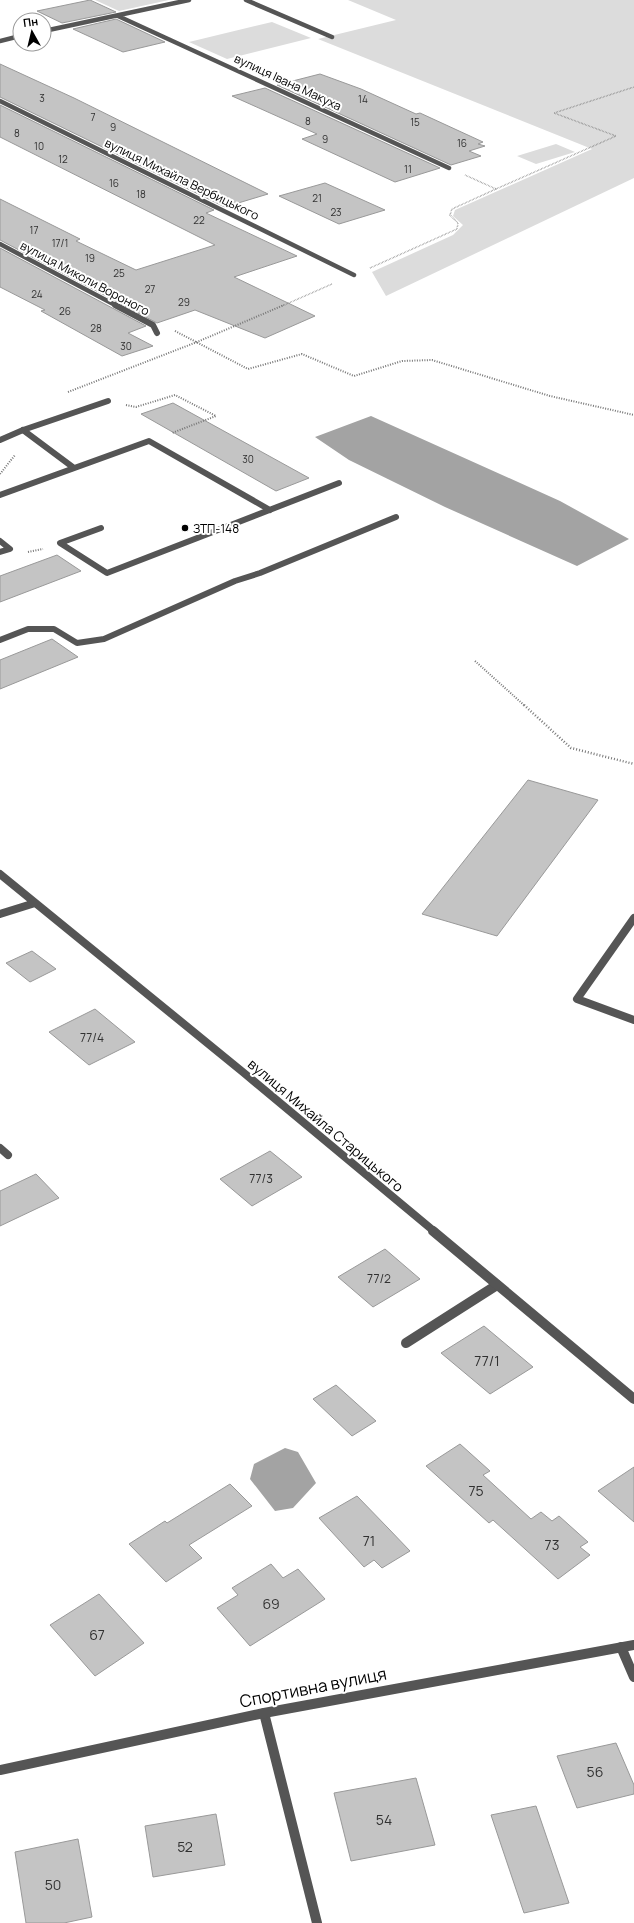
<svg xmlns="http://www.w3.org/2000/svg" width="634" height="1923" viewBox="0 0 634 1923" font-family="Manrope,sans-serif">
<style>
.green{fill:#dcdcdc}
.water{fill:#a3a3a3}
.building{fill:#c4c4c4;stroke:#999}
.lines{fill:none;stroke-linecap:round;stroke-linejoin:round}
.path-far2{stroke:#777;stroke-width:1.5;stroke-dasharray:0.5 1;stroke-linecap:butt}
.path-far1{stroke:#777;stroke-width:2;stroke-dasharray:1 1.5;stroke-linecap:butt}
.path{stroke:#777;stroke-width:2.5;stroke-dasharray:1 2;stroke-linecap:butt}
.service-far2{stroke:#555;stroke-width:6}
.service-far1{stroke:#555;stroke-width:8}
.service{stroke:#555;stroke-width:10}
.minor-far3{stroke:#555;stroke-width:4.5}
.minor-far2{stroke:#555;stroke-width:6}
.minor-far1{stroke:#555;stroke-width:8}
.minor{stroke:#555;stroke-width:10}
.tertiary{stroke:#555;stroke-width:10}
.poi-dot{fill:#000;stroke:#fff;stroke-width:1.5}
.labels{text-anchor:middle;dominant-baseline:central;stroke-width:4;stroke-linejoin:round;paint-order:stroke}
.far-number-label{font-size:10px;fill:#313131}
.far-street-label{font-size:12px;fill:#000;stroke:#fff}
.far-poi-label{font-size:12px;fill:#000;stroke:#fff;text-anchor:start}
.number-label{font-size:12px;fill:#313131}
.street-label{font-size:14px;fill:#000;stroke:#fff}
.near-number-label{font-size:14px;fill:#313131}
.near-street-label{font-size:17px;fill:#000;stroke:#fff}
</style>
<rect width="100%" height="100%" fill="#fff"/>
<!-- green -->
<path class="green" d="M95,0h74l-50,11z
M348,0h286v178l-248,118 -14,-24 81,-37 10,-10 -10,-9 2,-6 137,-61 -274,-110 78,-19z
M272,22l39,16 -84,21 -38,-17z
M556,144l19,8 -39,12 -19,-8z"/>
<!-- water -->
<path class="water" d="M371,416l189,85 69,38 -52,27 -132,-59 -96,-47 -34,-23z
M285,1448l13,4 18,31 -23,25 -18,3 -25,-32 4,-15z"/>
<!-- building -->
<path class="building" d="M90,0l26,12 -54,11 -25,-12z
M116,19l49,23 -42,10 -50,-23z
M0,64l74,34 194,96 -43,13 -225,-110z
M320,74l41,15 55,25 4,-1 63,29 -5,2 7,2 -16,5 12,5 -30,9 -174,-80z
M265,88l175,80 -45,14 -93,-43 15,-5 -85,-38z
M0,105l214,105 -8,3 91,43 -63,21 81,39 -50,22 -70,-28 -38,13 -157,-83v-41l80,40 -4,2 60,29 79,-25 -215,-108z
M325,183l60,27 -46,14 -60,-28z
M0,248l146,78 -18,7 25,13 -31,10 -81,-45 4,-1 -45,-23z
M173,403l136,75 -33,13 -135,-77z
M57,555l24,16 -81,31v-26z
M52,639l26,18 -78,32v-29z
M528,780l70,20 -101,136 -75,-22z
M32,951l24,18 -26,13 -24,-19z
M95,1009l40,33 -46,23 -40,-33z
M270,1151l32,26 -50,29 -32,-27z
M36,1174l23,24 -59,28v-35z
M385,1249l35,30 -47,28 -35,-30z
M484,1326l49,41 -43,27 -49,-41z
M336,1385l40,36 -24,15 -39,-37z
M460,1444l30,27 -7,4 48,44 10,-7 11,9 7,-5 29,26 -8,5 10,8 -32,24 -65,-59 -4,3 -63,-57z
M634,1467v55l-36,-31z
M230,1484l22,22 -63,39 13,13 -36,24 -37,-38 36,-23 2,2z
M357,1496l31,32 22,23 -28,17 -8,-8 -10,7 -45,-49z
M271,1564l12,14 15,-9 27,30 -75,47 -33,-38 21,-13 -6,-7z
M99,1594l45,49 -49,33 -45,-51z
M616,1743l18,42v9l-57,14 -20,-52z
M416,1778l19,67 -84,16 -17,-68z
M536,1806l33,97 -45,10 -33,-98z
M216,1814l9,51 -72,12 -8,-51z
M78,1839l14,78 -28,6h-38l-11,-71z"/>
<g class="lines">
<!-- path-far2 -->
<path class="path-far2" d="M496,189l120,-53 -62,-23 80,-26
M370,268l87,-39 1,-6 -8,-8 2,-6 44,-20 -31,-14
M282,306l50,-22"/>
<!-- path-far1 -->
<path class="path-far1" d="M175,331l73,38 54,-15 52,22 48,-15 30,-1 118,36 84,19
M68,392l129,-50 87,-37
M126,405l10,2 39,-12 41,21 -44,17
M0,474l15,-19
M28,552l15,-3
M475,661l50,45"/>
<!-- path -->
<path class="path" d="M524,705l47,43 63,16"/>
<!-- service-far2 -->
<path class="service-far2" d="M23,430l51,38
M0,495l149,-54 121,69
M101,528l-41,15 47,30 232,-90
M0,541l10,8 -10,3
M0,640l28,-11h26l23,14 27,-4 131,-58 25,-8 136,-56"/>
<!-- service-far1 -->
<path class="service-far1" d="M634,918l-57,81 57,21
M0,1148l8,7"/>
<!-- service -->
<path class="service" d="M406,1343l91,-58"/>
<!-- minor-far3 -->
<path class="minor-far3" d="M246,0l86,37
M118,16l331,152
M44,31l145,-31
M0,41l20,-5
M0,101l354,174
M0,244l117,62"/>
<!-- minor-far2 -->
<path class="minor-far2" d="M115,305l38,20 4,8
M0,440l23,-10 85,-29"/>
<!-- minor-far1 -->
<path class="minor-far1" d="M0,874l244,199 191,159
M0,914l35,-11"/>
<!-- minor -->
<path class="minor" d="M433,1231l201,168
M621,1647l13,30
M264,1713l53,210"/>
<!-- tertiary -->
<path class="tertiary" d="M0,1770l264,-57 370,-68"/>
</g>
<!-- markers -->
<circle class="poi-dot" cx="185" cy="528" r="4"/>
<g class="labels">
<!-- far-number labels -->
<g class="far-number-label">
<text x="42" y="98">3</text>
<text x="363" y="99">14</text>
<text x="93" y="117">7</text>
<text x="308" y="121">8</text>
<text x="415" y="122">15</text>
<text x="113" y="127">9</text>
<text x="17" y="133">8</text>
<text x="325" y="139">9</text>
<text x="462" y="143">16</text>
<text x="39" y="146">10</text>
<text x="63" y="159">12</text>
<text x="408" y="169">11</text>
<text x="114" y="183">16</text>
<text x="141" y="194">18</text>
<text x="317" y="198">21</text>
<text x="336" y="212">23</text>
<text x="199" y="220">22</text>
<text x="34" y="230">17</text>
<text x="60" y="243">17/1</text>
<text x="90" y="258">19</text>
<text x="119" y="273">25</text>
<text x="150" y="289">27</text>
<text x="37" y="294">24</text>
<text x="184" y="302">29</text>
<text x="65" y="311">26</text>
<text x="96" y="328">28</text>
<text x="126" y="346">30</text>
<text x="248" y="459">30</text>
</g>
<!-- far-street labels -->
<g class="far-street-label">
<text transform="translate(288 82) rotate(25)">вулиця Івана Макуха</text>
<text transform="translate(182 179) rotate(26)">вулиця Михайла Вербицького</text>
<text transform="translate(85 278) rotate(28)">вулиця Миколи Вороного</text>
</g>
<!-- far-poi labels -->
<g class="far-poi-label">
<text x="193" y="528">ЗТП-148</text>
</g>
<!-- number labels -->
<g class="number-label">
<text x="92" y="1037">77/4</text>
<text x="261" y="1178">77/3</text>
<text x="379" y="1278">77/2</text>
</g>
<!-- street labels -->
<g class="street-label">
<text transform="translate(326 1125) rotate(40)">вулиця Михайла Старицького</text>
</g>
<!-- near-number labels -->
<g class="near-number-label">
<text x="487" y="1360">77/1</text>
<text x="476" y="1490">75</text>
<text x="369" y="1540">71</text>
<text x="552" y="1544">73</text>
<text x="271" y="1603">69</text>
<text x="97" y="1634">67</text>
<text x="595" y="1771">56</text>
<text x="384" y="1819">54</text>
<text x="185" y="1846">52</text>
<text x="53" y="1884">50</text>
</g>
<!-- near-street labels -->
<g class="near-street-label">
<text transform="translate(313 1687) rotate(-11)">Спортивна вулиця</text>
</g>
</g>
<!-- north arrow -->
<g transform="translate(32 32) rotate(352)"><circle r="19" fill="#ffffff" stroke="#999999"/>
<path d="M0-3L7 15L0 10L-7 15Z" fill="#000000"/>
<text y="-6" font-size="11" font-weight="bold" text-anchor="middle" fill="#000000">Пн</text>
</g>
</svg>
